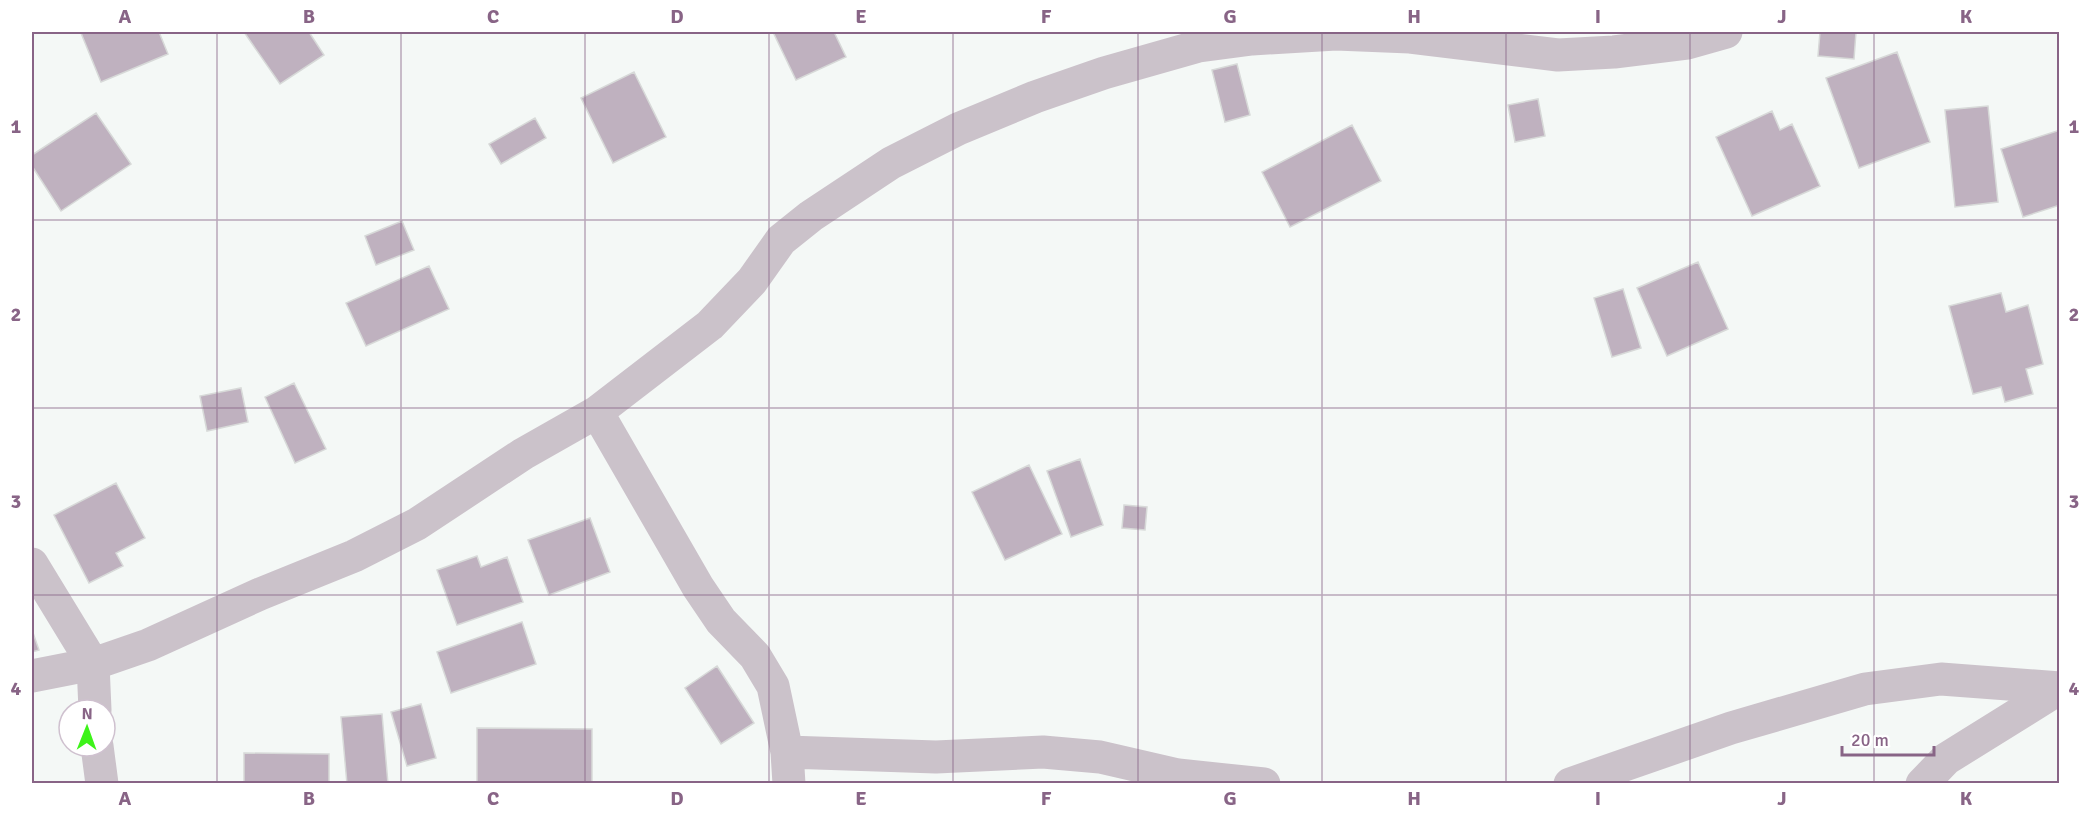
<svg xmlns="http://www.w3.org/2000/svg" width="2091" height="815" viewBox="0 0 2091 815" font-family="Signika,sans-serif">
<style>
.building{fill:#bfb1bf;stroke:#d7d9d8;stroke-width:1.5}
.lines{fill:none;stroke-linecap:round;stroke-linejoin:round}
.minor{stroke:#cbc2ca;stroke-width:33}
.grid{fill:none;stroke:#886486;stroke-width:1.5;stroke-opacity:0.55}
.neatline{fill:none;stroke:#886486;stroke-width:2}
.grid-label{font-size:20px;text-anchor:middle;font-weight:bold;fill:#886486}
</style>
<rect width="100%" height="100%" fill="#f4f8f6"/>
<!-- building -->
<path class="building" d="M85,32h74l9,22 -67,28 -20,-49z
M244,32h65l15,23 -44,29z
M773,32h61l12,25 -50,23z
M1820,32h36l-2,27 -36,-3z
M1897,52l33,90 -71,26 -33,-90z
M1237,64l13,51 -25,7 -13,-52z
M634,72l32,65 -53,26 -32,-65z
M1538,99l7,37 -30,6 -7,-37z
M1988,106l10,96 -43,5 -10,-97z
M1772,111l8,19 12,-6 28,62 -68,30 -36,-79z
M96,113l35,51 -70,47 -29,-45v-11z
M535,118l11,20 -45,26 -12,-20z
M1352,125l29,56 -91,46 -28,-55z
M2060,130v75l-37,12 -22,-68z
M402,221l12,29 -38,15 -11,-29z
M1698,262l30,67 -61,27 -30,-68z
M429,266l20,43 -83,37 -20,-43z
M1623,289l18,59 -29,9 -18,-59z
M2001,293l5,19 22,-7 15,59 -17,5 7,25 -28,8 -4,-15 -28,7 -24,-88z
M294,383l32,66 -31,14 -30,-66z
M241,388l7,34 -41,9 -7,-35z
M1080,459l23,66 -32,12 -24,-66z
M1029,465l33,69 -57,26 -33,-68z
M116,483l29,55 -29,15 7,13 -34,17 -35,-68z
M1124,505l23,2 -2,23 -23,-2z
M590,518l20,54 -61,23 -21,-55z
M477,556l4,11 26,-10 16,45 -66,23 -20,-55z
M522,622l14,42 -85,29 -14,-41z
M32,630l7,20 -7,2z
M717,666l37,57 -33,21 -36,-56z
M421,704l15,54 -29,8 -16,-54z
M382,714l6,70h-41l-6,-67z
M477,728l115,1v55h-115z
M244,753l85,1v30h-85z"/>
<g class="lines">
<!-- minor -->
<path class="minor" d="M597,412l101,175 23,34 34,35 18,30 14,66 2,32
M32,564l61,100 2,46
M32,676l61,-12 55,-19 112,-51 94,-38 63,-32 106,-70 74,-42 113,-87 42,-44 29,-41 30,-24 80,-53 67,-34 77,-32 69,-24 95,-27 53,-7 84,-5 74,3 148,18 56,-3 73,-9 39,-11
M97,746l5,38
M787,752l149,5 107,-5 57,5 78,18 86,9
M1570,784l161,-56 134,-39 76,-10 119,9
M1922,784l24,-25 114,-71"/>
</g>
<!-- grid -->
<path class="grid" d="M217,32v752M401,32v752M585,32v752M769,32v752M953,32v752M1138,32v752M1322,32v752M1506,32v752M1690,32v752M1874,32v752M32,220h2028M32,408h2028M32,595h2028"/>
<!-- border -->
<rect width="2091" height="815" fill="none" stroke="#ffffff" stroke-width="66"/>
<!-- north arrow -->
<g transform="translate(87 728) rotate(1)"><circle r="28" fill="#ffffff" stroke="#cfc1cf" stroke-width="1.5"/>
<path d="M0-4.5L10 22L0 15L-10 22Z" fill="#3df319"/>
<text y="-9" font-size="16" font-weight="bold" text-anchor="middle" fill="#886486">N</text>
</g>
<!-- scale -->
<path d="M1842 746v9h92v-9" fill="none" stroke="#886486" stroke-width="3"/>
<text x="1851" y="746" font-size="18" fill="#886486" stroke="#ffffff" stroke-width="4.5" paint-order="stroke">20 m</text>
<rect x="33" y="33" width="2025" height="749" class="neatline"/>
<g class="grid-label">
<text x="125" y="23">A</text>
<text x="309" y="23">B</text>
<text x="493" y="23">C</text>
<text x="677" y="23">D</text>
<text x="861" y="23">E</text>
<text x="1046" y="23">F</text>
<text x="1230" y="23">G</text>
<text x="1414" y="23">H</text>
<text x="1598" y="23">I</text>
<text x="1782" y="23">J</text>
<text x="1966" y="23">K</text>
<text x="16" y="133">1</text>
<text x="2074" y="133">1</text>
<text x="16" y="321">2</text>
<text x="2074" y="321">2</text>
<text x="16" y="508">3</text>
<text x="2074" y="508">3</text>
<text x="16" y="695">4</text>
<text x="2074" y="695">4</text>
<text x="125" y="805">A</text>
<text x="309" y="805">B</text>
<text x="493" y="805">C</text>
<text x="677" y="805">D</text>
<text x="861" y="805">E</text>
<text x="1046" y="805">F</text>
<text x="1230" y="805">G</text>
<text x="1414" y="805">H</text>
<text x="1598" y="805">I</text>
<text x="1782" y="805">J</text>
<text x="1966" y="805">K</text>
</g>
</svg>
